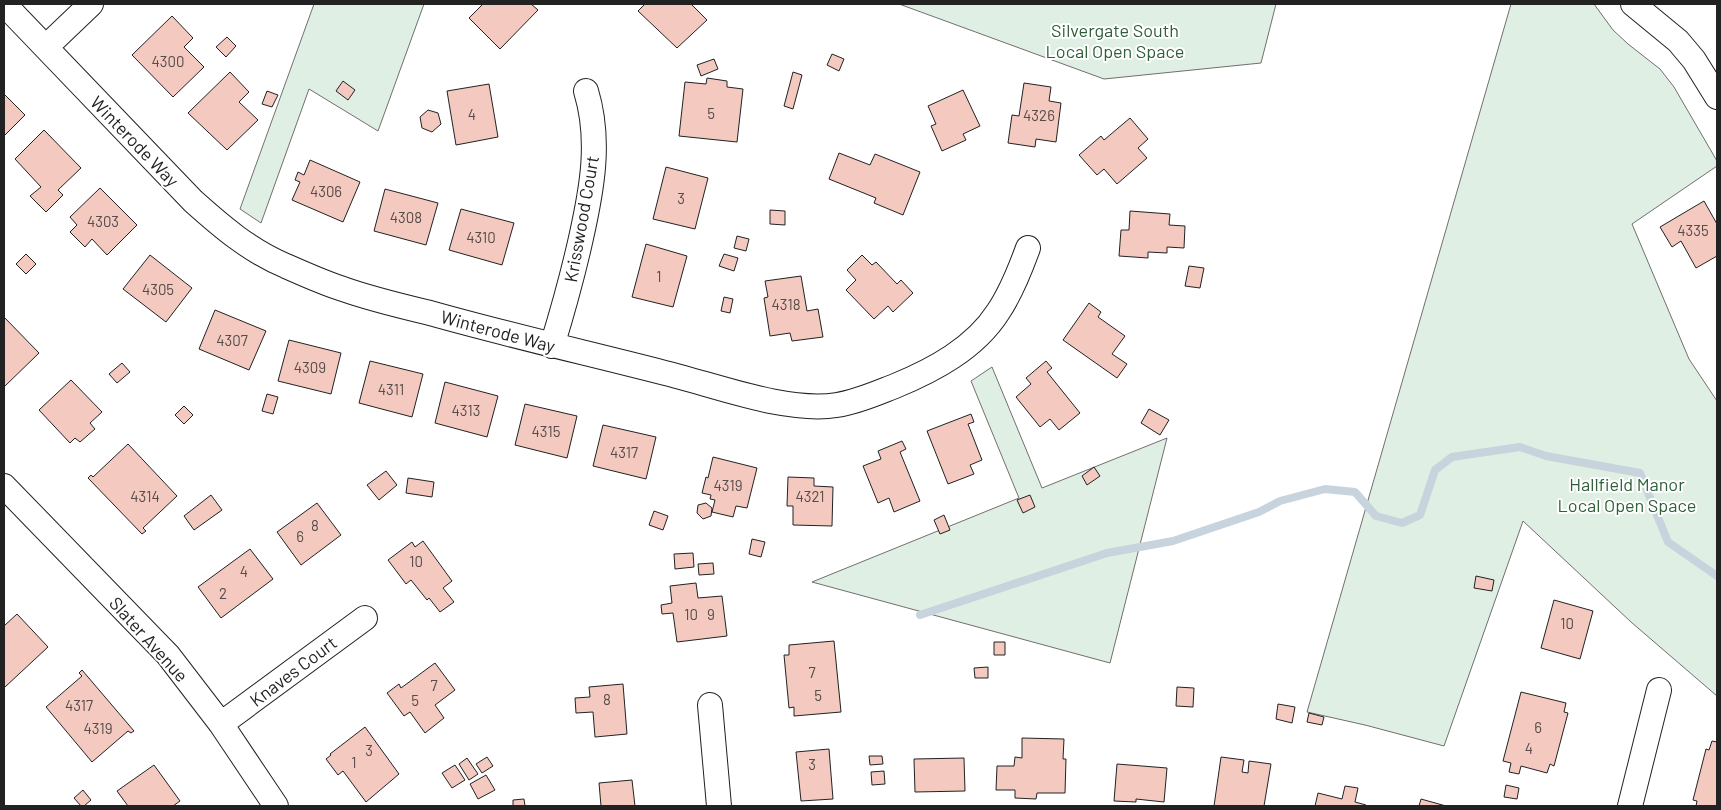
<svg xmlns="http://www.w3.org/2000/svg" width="1721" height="810" viewBox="0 0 1721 810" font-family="Barlow,sans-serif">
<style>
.green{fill:#e0efe3;stroke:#6f6f6f}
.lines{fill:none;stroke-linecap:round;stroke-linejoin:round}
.stream{stroke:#c7d3dd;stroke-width:8}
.building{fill:#f3c9c0;stroke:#222}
.street-casing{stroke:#222;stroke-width:26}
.street{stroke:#fff;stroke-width:24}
.labels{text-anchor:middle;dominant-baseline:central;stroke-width:4;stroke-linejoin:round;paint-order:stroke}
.number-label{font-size:15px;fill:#564c4a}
.park-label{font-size:18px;fill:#2f5e38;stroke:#fff}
.street-label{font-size:18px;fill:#222;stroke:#fff}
</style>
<rect width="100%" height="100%" fill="#fff"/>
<!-- green -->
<path class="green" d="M314,4h110l-46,127 -69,-42 -48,134 -21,-14z
M899,4h377l-15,59 -157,16z
M1511,4h83l19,26 15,14 32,25 14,18 43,74v5l-85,58 57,135 28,42v295l-86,-74 -108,-101 -79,225 -79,-21 -58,-13z
M992,367l50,121 125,-50 -57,225 -298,-81 207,-84 -48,-117z"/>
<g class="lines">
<!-- stream -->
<path class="stream" d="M920,615l187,-62 66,-12 86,-29 21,-11 45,-12 30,3 21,24 26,7 18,-8 15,-45 17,-13 68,-10 26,9 94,17 28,69 49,34"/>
</g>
<!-- building -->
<path class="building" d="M483,4h48l7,6 -38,39 -31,-31z
M645,4h46l16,16 -30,28 -39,-37z
M172,16l21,22 -9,9 20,20 -31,30 -41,-42z
M227,37l9,9 -10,11 -10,-10z
M832,54l12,5 -5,12 -12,-6z
M714,59l4,10 -17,7 -4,-11z
M230,72l19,20 -10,10 19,18 -31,30 -39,-37z
M793,72l9,3 -9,34 -9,-3z
M707,78l20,3v6l16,2 -6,53 -58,-6 6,-54 21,2z
M343,81l12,9 -7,10 -12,-9z
M1024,83l27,4 -2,14 12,2 -5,39 -20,-3 -1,8 -27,-4 4,-28 7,1z
M489,84l9,53 -42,8 -9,-54z
M963,90l17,36 -17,8 3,6 -24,11 -11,-25 5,-2 -8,-18z
M267,91l11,4 -6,12 -10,-3z
M4,94l21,21 -21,21z
M428,110l10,3 3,11 -9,8 -10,-4 -2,-11z
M1130,118l18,21 -10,9 9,10 -30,26 -13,-15 -7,6 -18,-20 22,-19 3,4z
M44,130l37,38 -23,22 5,5 -17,17 -16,-16 11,-9 -26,-28z
M839,153l31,12 5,-11 45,18 -17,43 -29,-12 2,-5 -47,-19z
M310,160l50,22 -17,40 -51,-22 8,-18 -5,-2 3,-8 6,3z
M666,167l42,11 -13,51 -42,-10z
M100,188l37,37 -30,30 -15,-16 -7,8 -15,-15 7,-7 -7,-8z
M385,189l53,14 -12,42 -52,-14z
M1704,201l13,23v32l-21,12 -15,-27 -9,6 -12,-20z
M461,209l53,14 -12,42 -53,-15z
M770,210l15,1v14l-15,-1z
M1130,211l40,3 -1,11 16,1 -1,22 -17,-1v6l-19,-1v6l-29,-2 2,-26h8z
M737,236l12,3 -3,12 -12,-3z
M646,244l41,12 -14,51 -41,-10z
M26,254l10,10 -10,10 -10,-10z
M724,254l14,4 -4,13 -15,-5z
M150,255l42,33 -26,34 -43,-33z
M862,255l10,10 4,-3 21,22 4,-4 12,13 -20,19 -5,-6 -14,13 -28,-29 10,-10 -9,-10z
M1189,266l15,2 -4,20 -15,-2z
M801,276l6,35 11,-2 5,28 -31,4 -2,-8 -20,3 -6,-38 4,-1 -3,-16z
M724,297l9,2 -3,14 -9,-2z
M1089,303l12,9 -3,5 27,19 -13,18 15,10 -10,14 -54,-38z
M215,310l51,21 -17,39 -50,-21z
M4,317l35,36 -35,34z
M289,340l52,13 -10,41 -53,-13z
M370,361l53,13 -11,43 -53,-14z
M1046,361l6,7 -5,4 33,41 -21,17 -9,-11 -10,8 -24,-30 15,-13 -5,-6z
M122,363l8,9 -13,11 -8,-9z
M71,380l31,32 -12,11 5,6 -15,13 -5,-4 -5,5 -31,-33z
M445,382l53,14 -11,41 -52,-14z
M267,394l11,3 -5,17 -11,-3z
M525,404l52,12 -10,42 -52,-13z
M184,406l9,9 -9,9 -9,-9z
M1149,409l20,11 -9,15 -19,-12z
M971,414l3,8 -6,2 14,36 -12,5 4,9 -26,10 -21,-53z
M603,425l53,12 -10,42 -53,-13z
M902,441l4,8 -6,3 20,49 -26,11 -5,-14 -11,5 -15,-37 18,-7 -3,-8z
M128,444l49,52 -34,32 3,3 -4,3 -54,-56 3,-3 2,2z
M713,457l44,11 -10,40 -11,-2 -3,11 -21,-5 3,-12 -5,-1 1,-4 -9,-2 4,-16 2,1z
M1094,467l6,9 -13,9 -5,-9z
M386,471l11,14 -18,15 -12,-15z
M788,477l26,1v8l19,1 -1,39 -39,-1v-19h-6z
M408,478l26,4 -2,15 -26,-4z
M211,495l11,15 -28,20 -10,-14z
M1030,495l5,12 -12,6 -6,-13z
M317,503l24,32 -40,30 -24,-33z
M706,503l6,5 -1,8 -8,3 -6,-6 1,-8z
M654,511l14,5 -5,14 -14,-5z
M944,515l6,15 -10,4 -6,-14z
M752,539l13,3 -4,15 -12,-3z
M423,541l29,40 -9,7 11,14 -14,10 -11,-14 -2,2 -16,-20 -5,4 -18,-24 24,-18 3,5z
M250,549l23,30 -52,39 -23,-31z
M693,553l1,14 -19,2 -1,-15z
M713,563l1,11 -15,1 -1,-11z
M1476,576l18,4 -2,11 -18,-3z
M696,583l2,15 24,-2 5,40 -50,6 -4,-29 -11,1 -1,-9 11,-2 -2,-17z
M1554,600l39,11 -13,48 -39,-11z
M17,614l31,33 -43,40 -1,-2v-59z
M834,641l7,71 -47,4v-9l-5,1 -5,-53h5v-10z
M994,642h11v13h-11z
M435,663l20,27 -20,15 9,13 -19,15 -15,-21 -6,4 -17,-23 12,-9 2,4z
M988,667v11h-13l-1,-10z
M82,670l52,61 -3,2 -3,-2 -36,31 -46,-55 36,-31 -3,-3z
M623,684l4,50 -32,3 -2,-25 -17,1 -1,-15 15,-1 -1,-10z
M1177,687l17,1 -1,19 -17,-1z
M1521,692l45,11 -2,9 4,1 -14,53 -4,-2 -3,9 -26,-7 -2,8 -10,-2 2,-9 -8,-2z
M1278,704l17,3 -3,16 -16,-4z
M1309,713l15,4 -2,8 -15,-3z
M365,727l34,47 -33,28 -23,-31 -5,4 -12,-16 5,-4 -1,-1z
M1022,738l42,1 -1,20h3l-1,34h-28l-1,6 -21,-1v-8h-19l1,-24h17l1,-9 7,1z
M1712,741l5,1v64h-21l1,-5 -4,-1 13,-51 3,1z
M829,749l4,50 -32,2 -5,-49z
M869,756h13l1,8 -13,1z
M487,757l6,9 -11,7 -6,-9z
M1221,757l23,3 -2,12 6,1 1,-12 22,3 -7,42h-50z
M467,758l11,16 -9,6 -10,-16z
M964,758l1,33 -50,1 -1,-33z
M1117,764l50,4 -3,34 -28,-3v3l-22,-1z
M154,765l26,36 -7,5h-45l-11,-15z
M455,765l10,15 -13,8 -10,-15z
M884,771l1,13 -13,1 -1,-13z
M486,775l9,15 -17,9 -8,-15z
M632,780l3,26h-34l-2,-23z
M1506,785l13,3 -2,11 -13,-2z
M1345,786l13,2 -3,14 11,3v1h-51l3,-13 24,6z
M83,790l8,10 -7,6h-3l-7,-8z
M524,799l1,7h-12v-6z
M1421,799l25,7h-27z"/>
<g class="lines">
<!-- street casing -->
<g class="street-casing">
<path id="street" d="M4,4l189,197c29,26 57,50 93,65 18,8 38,17 57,23 28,10 58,17 87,24 78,22 157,40 235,60 50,12 121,40 172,32 20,-3 40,-12 58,-19 39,-16 80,-38 103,-74 13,-19 22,-42 30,-64
M1633,4l45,37 16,19 23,37
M46,47l45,-43
M552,346c11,-36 21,-72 29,-108 11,-49 20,-98 5,-147
M4,486l164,169 53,69 55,82
M710,705l9,101
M221,724l144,-106
M1630,806l29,-116"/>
</g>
<!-- street -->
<use href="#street" class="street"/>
</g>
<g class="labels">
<!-- number labels -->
<g class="number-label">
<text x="168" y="61">4300</text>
<text x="711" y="113">5</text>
<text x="472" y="114">4</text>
<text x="1039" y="115">4326</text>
<text x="326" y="191">4306</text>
<text x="681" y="198">3</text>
<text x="406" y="217">4308</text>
<text x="103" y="221">4303</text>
<text x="1693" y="230">4335</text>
<text x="481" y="237">4310</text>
<text x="659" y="276">1</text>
<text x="158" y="289">4305</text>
<text x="786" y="304">4318</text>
<text x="232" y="340">4307</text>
<text x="310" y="367">4309</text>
<text x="391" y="389">4311</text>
<text x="466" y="410">4313</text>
<text x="546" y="431">4315</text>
<text x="624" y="452">4317</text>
<text x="728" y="485">4319</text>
<text x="145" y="496">4314</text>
<text x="810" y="496">4321</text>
<text x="315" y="525">8</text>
<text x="300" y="536">6</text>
<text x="416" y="561">10</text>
<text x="244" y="571">4</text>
<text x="223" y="593">2</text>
<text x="691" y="614">10</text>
<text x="711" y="614">9</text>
<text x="1567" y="623">10</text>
<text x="812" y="672">7</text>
<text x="434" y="685">7</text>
<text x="818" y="695">5</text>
<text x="607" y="699">8</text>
<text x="415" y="700">5</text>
<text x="79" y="705">4317</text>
<text x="1538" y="727">6</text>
<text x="98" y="728">4319</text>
<text x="1529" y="748">4</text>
<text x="369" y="750">3</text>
<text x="354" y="762">1</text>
<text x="812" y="764">3</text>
</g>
<!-- park labels -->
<g class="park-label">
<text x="1115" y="30">Silvergate South<tspan x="1115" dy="21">Local Open Space</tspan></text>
<text x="1627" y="484">Hallfield Manor<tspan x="1627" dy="21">Local Open Space</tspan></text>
</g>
<!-- street labels -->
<g class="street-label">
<text transform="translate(135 141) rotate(46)">Winterode Way</text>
<text transform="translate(581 219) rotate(-80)">Krisswood Court</text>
<text transform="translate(498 331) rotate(15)">Winterode Way</text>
<text transform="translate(149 639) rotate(48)">Slater Avenue</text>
<text transform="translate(293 671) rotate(-37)">Knaves Court</text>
</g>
</g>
<!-- border -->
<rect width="1721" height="810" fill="none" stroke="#222222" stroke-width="10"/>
</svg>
